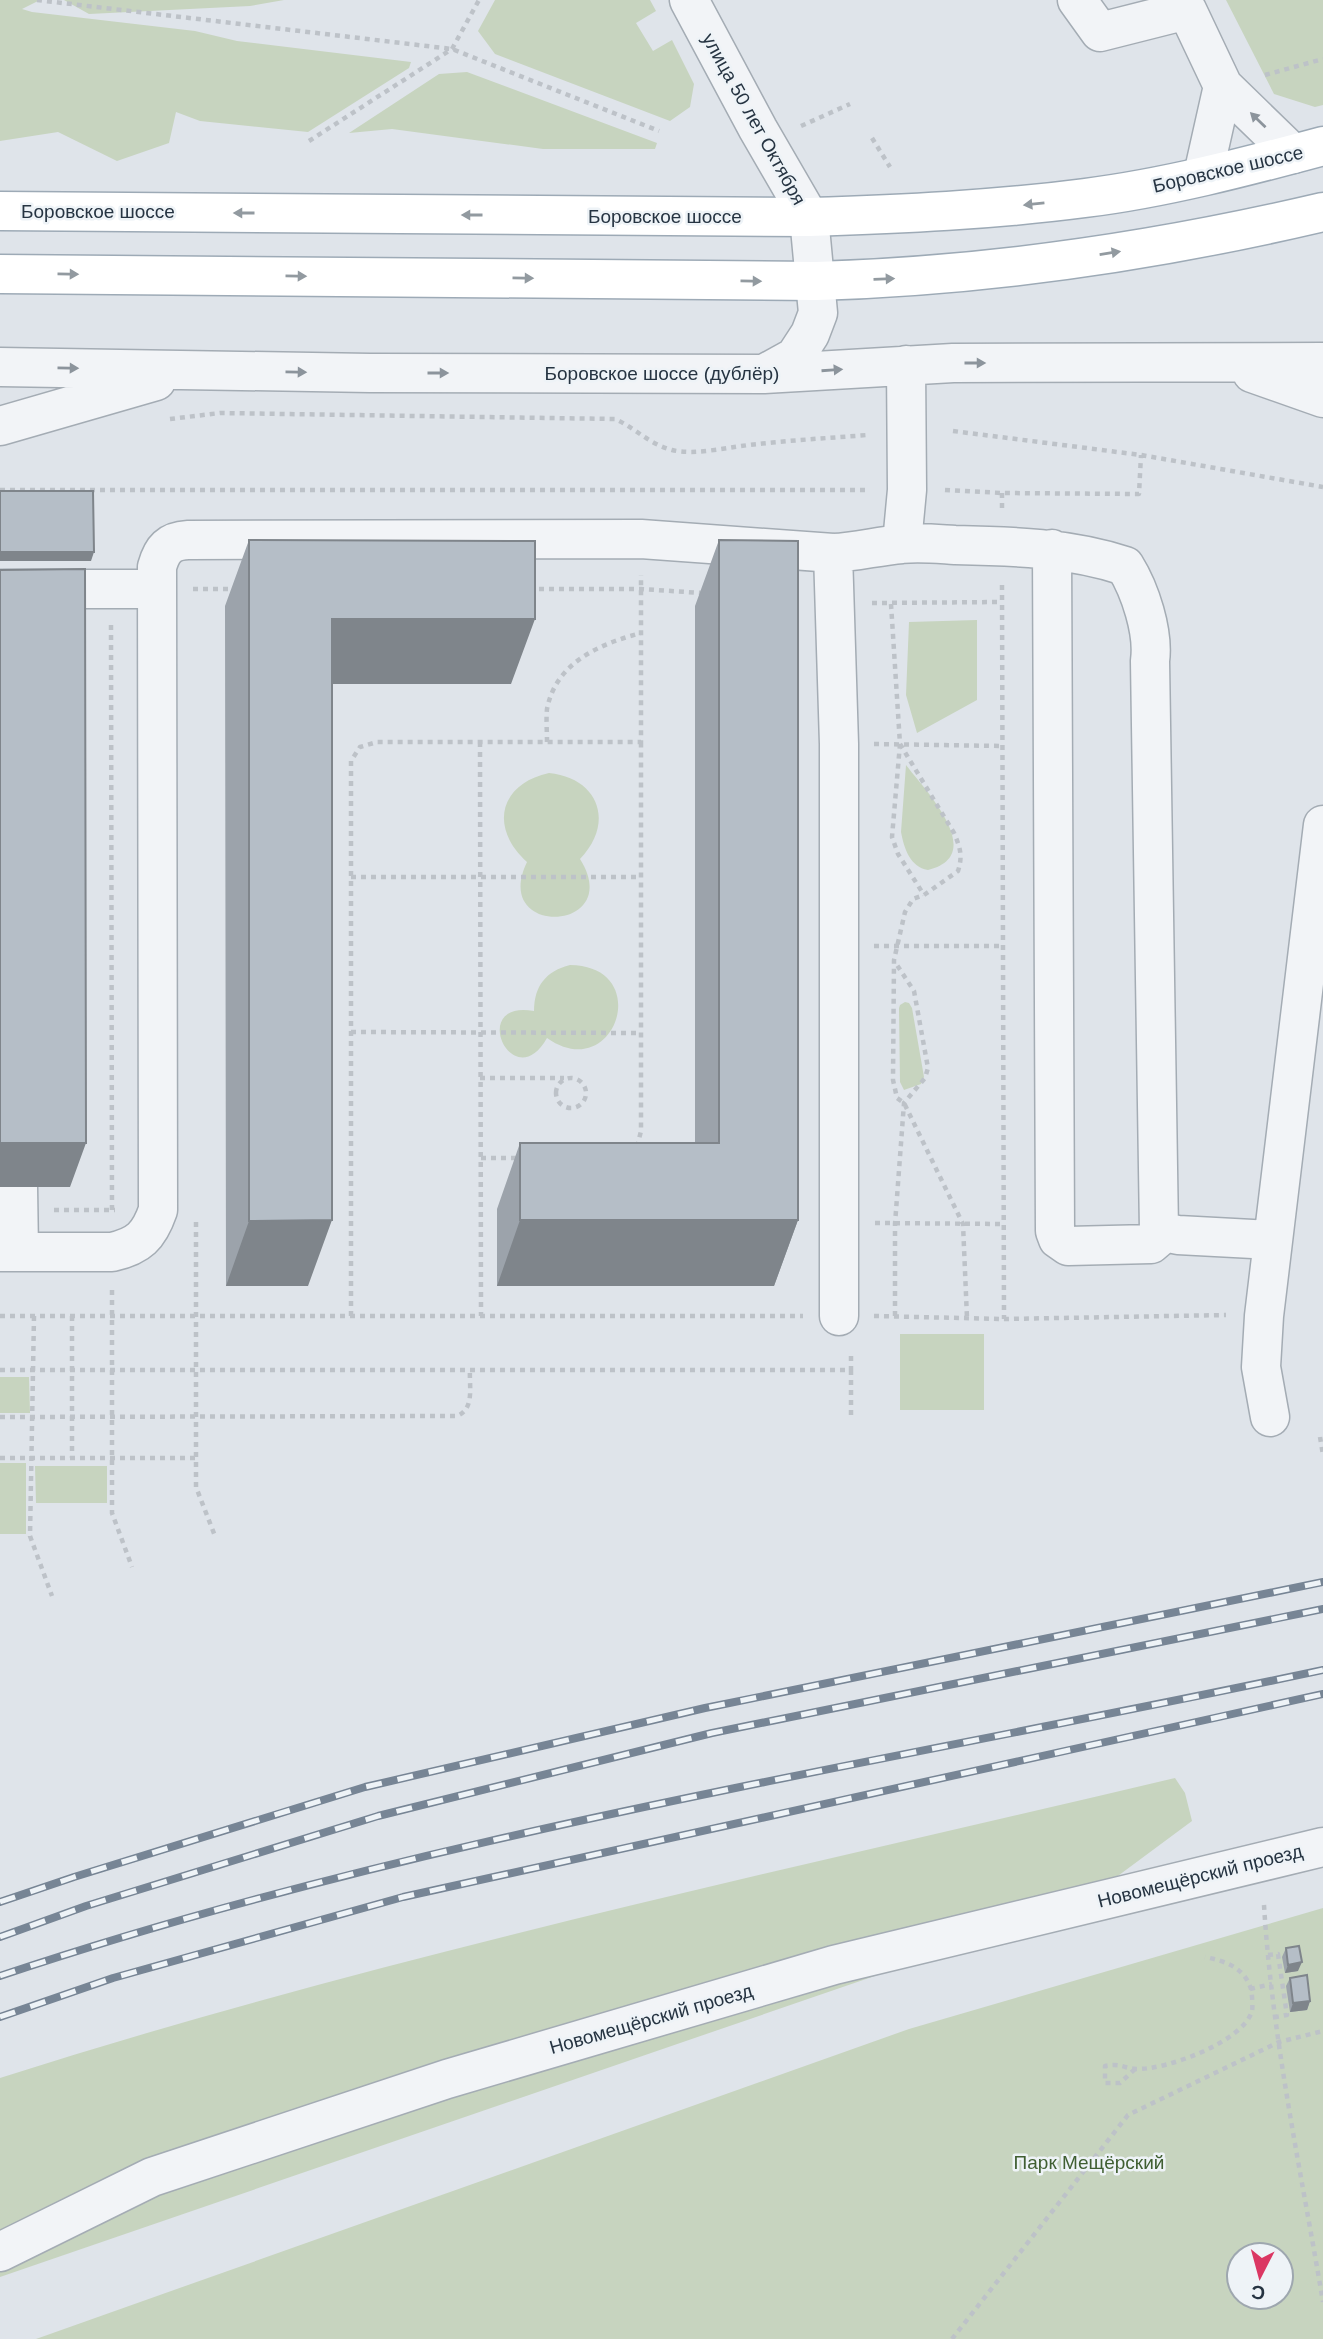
<svg xmlns="http://www.w3.org/2000/svg" width="1323" height="2339" viewBox="0 0 1323 2339" font-family="Arial,sans-serif">
<style>
.green{fill:#c7d4bf;fill-rule:evenodd}
.lines{fill:none;stroke-linecap:round;stroke-linejoin:round}
.minor-casing{stroke:#a4acb4;stroke-width:41}
.major-casing{stroke:#9daab6;stroke-width:41}
.path{stroke:#bdc2c8;stroke-width:4.5;stroke-dasharray:5 5;stroke-linecap:butt}
.minor{stroke:#f2f4f7;stroke-width:38}
.major{stroke:#fff;stroke-width:38}
.rail-casing{stroke:#778595;stroke-width:8}
.rail{stroke:#eef3f7;stroke-width:5;stroke-dasharray:16;stroke-linecap:butt}
.wall{fill:#9ca3ab}
.shaded-wall{fill:#7f858b}
.building{fill:#b5bec7;stroke:#7f858b;stroke-width:2}
.oneway{fill:#8c949c}
.oneway2{fill:#929aa0}
.labels{text-anchor:middle;dominant-baseline:central;stroke-width:5;stroke-linejoin:round;paint-order:stroke}
.street-label{font-size:19px;fill:#263442;stroke:#eef3f7}
.park-label{font-size:19px;fill:#405f32;stroke:#eef3f7}
</style>
<rect width="100%" height="100%" fill="#dfe4ea"/>
<!-- green -->
<path class="green" d="M0,0h40l-18,9 10,3 163,19 42,10 174,21 -2,6 -101,64 -108,-11 -24,-9 -7,31 -52,18 -59,-29 -58,9z
M64,0h220l-34,6 -161,8z
M495,0h155l6,11 -20,12 17,28 19,-11 22,44 -4,23 -20,14 -175,-67 -17,-23z
M1226,0h97v105l-8,2 -41,-13z
M467,72l190,71 -2,6h-112l-151,-20 -43,4 90,-59z
M977,620v80l-60,33 -11,-38 3,-73z
M906,765c18,24 83,90 22,105 -18,-3 -24,-22 -27,-38z
M549,773c50,5 66,50 31,86 46,73 -90,80 -53,3 -38,-34 -28,-78 22,-89z
M570,965c85,1 45,121 -23,73 -34,60 -80,-39 -13,-27 0,-25 12,-40 36,-46z
M905,1002l4,1 3,5 12,69 -3,7 -17,6 -4,-8 -1,-74 1,-3z
M900,1334h84v76h-84z
M0,1377h29l1,36h-30z
M0,1463h26v71h-26z
M35,1466h72v37h-71z
M1175,1778l10,15 7,28 -85,63 -174,72 -933,321v-199c385,-123 782,-207 1175,-300z
M1323,1908v431h-1287l873,-310zM1239,2255h42v42h-42z"/>
<g class="lines">
<!-- minor casing -->
<g class="minor-casing">
<path id="minor" d="M689,0l69,129 51,88 9,96 -8,21 -15,23 -31,17
M1077,0l23,32 87,-22 36,76 70,68
M1203,175l20,-89
M0,367l370,6 394,1 189,-11 370,-1
M1252,373l71,25
M0,426l156,-45
M902,543l5,-53 -1,-125
M833,553l6,191v572
M0,589h157
M18,1186l1,66
M1159,1231l19,4 94,5
M0,1252h112c27,-6 37,-16 46,-42l-1,-643c5,-18 12,-26 31,-27l453,-1 192,14c23,-1 45,-7 69,-9 17,-2 36,0 53,1 57,1 116,3 170,21 15,24 29,66 25,95l9,570 -1,7 -7,6 -83,2 -10,-7 -3,-8 -3,-682
M1270,1417l-9,-50 3,-51 59,-491
M0,2252l152,-75 295,-98 387,-114 489,-118"/>
</g>
<!-- major casing -->
<g class="major-casing">
<path id="major" d="M0,211l809,6c93,-3 184,-7 276,-19 80,-10 160,-31 238,-52
M0,274l816,7c170,-5 341,-30 507,-69"/>
</g>
<!-- path -->
<path class="path" d="M37,0l415,49 207,82
M1265,75l58,-16
M801,126l49,-22
M872,138l18,29
M309,141l143,-92 27,-49
M170,419l50,-6 395,6c22,10 32,24 57,31 23,6 61,-4 86,-6 36,-4 72,-6 109,-9
M953,431l188,24 182,32
M0,490h869
M945,490l57,3 137,1 2,-39
M1002,493v17
M1002,585l2,734
M193,589h44
M529,589h112l61,4
M872,603l130,-1
M891,604l9,140 -8,93 6,17 26,41
M111,625l1,587
M480,742l1,574
M547,742c0,-11 -1,-23 0,-33 9,-47 53,-65 94,-76
M874,744l129,2
M900,744l54,89c6,14 9,23 4,38l-34,24 -11,4 -8,13 -11,48 -1,120 4,18 7,5 59,121 4,94
M351,877h290
M874,946h129
M351,1032l290,1
M480,1078h84
M556 1093a15 15 0 1 1 30 0a15 15 0 1 1-30 0Z
M637,1147l4,-16v-389
M481,1158h39
M54,1210h61
M196,1222v265l19,49
M875,1223l128,1
M112,1290v223l20,54
M0,1316h803
M34,1316l-4,220 22,60
M72,1316v142
M351,1316v-555l9,-14 17,-5h264v-167
M874,1316l130,3 222,-4
M895,1316v-92l9,-121 21,-25 3,-10 -14,-77 -19,-29
M0,1370h851v-18
M851,1370v49
M0,1417l457,-1c18,-7 12,-30 13,-46
M1320,1437l3,18
M0,1458h196
M1264,1905c8,133 37,266 59,397
M1268,1955l10,-1 9,61 -11,2
M1250,1989l22,-5
M1135,2069l-15,14h-15v-17c16,-3 18,2 31,3 30,1 107,-27 116,-58 1,-5 0,-17 -1,-22 -7,-22 -26,-28 -46,-32
M952,2339l176,-224 151,-73 44,-11"/>
<!-- minor -->
<use href="#minor" class="minor"/>
<!-- major -->
<use href="#major" class="major"/>
<!-- rail casing -->
<g class="rail-casing">
<path id="rail" d="M0,1902l74,-25 291,-90 340,-79 618,-126
M0,1937l86,-31 292,-90 334,-83 611,-124
M0,1976c430,-144 881,-212 1323,-306
M0,2017l113,-39 290,-81 920,-203"/>
</g>
<!-- rail -->
<use href="#rail" class="rail"/>
</g>
<!-- wall -->
<path class="wall" d="M249,540l262,144h-179l-24,602h-82l-1,-680z
M719,540l79,680 -24,66h-277v-77l23,-66h175v-537z
M1286,1948l12,23 -13,2 -3,-16z
M1290,1978l20,23 -3,9 -17,2 -4,-26z"/>
<!-- shaded-wall -->
<path class="shaded-wall" d="M0,552h94l-3,9h-91z
M332,619h203l-24,65h-203z
M0,1143h86l-16,44h-70z
M332,1220l-24,66h-82l23,-65z
M520,1220h278l-24,66h-277z
M1302,1962l-4,9 -13,2 3,-8z
M1310,2001l-3,9 -17,2 3,-9z"/>
<!-- building -->
<path class="building" d="M0,491h93l1,61h-94z
M249,540l286,1v78h-203v601l-83,1z
M719,540l79,1v679h-278v-77h199z
M85,569l1,574h-86v-573z
M1299,1946l3,16 -14,3 -2,-17z
M1307,1975l3,26 -17,2 -3,-25z"/>
<!-- one-way arrows -->
<defs><path id="oneway-solid" d="M-6-.8H1V-3.2L6.5 0L1 3.2V.8H-6Z" transform="scale(1.75)"/></defs>
<g class="oneway">
<use href="#oneway-solid" transform="translate(1258 120) rotate(-136)"/>
<use href="#oneway-solid" transform="translate(975 363)"/>
<use href="#oneway-solid" transform="translate(68 368) rotate(1)"/>
<use href="#oneway-solid" transform="translate(832 370) rotate(-4)"/>
<use href="#oneway-solid" transform="translate(296 372) rotate(1)"/>
<use href="#oneway-solid" transform="translate(438 373)"/>
</g>
<g class="oneway2">
<use href="#oneway-solid" transform="translate(1034 204) rotate(174)"/>
<use href="#oneway-solid" transform="translate(244 213) rotate(-180)"/>
<use href="#oneway-solid" transform="translate(472 215) rotate(-180)"/>
<use href="#oneway-solid" transform="translate(1110 253) rotate(-9)"/>
<use href="#oneway-solid" transform="translate(68 274) rotate(1)"/>
<use href="#oneway-solid" transform="translate(296 276) rotate(1)"/>
<use href="#oneway-solid" transform="translate(523 278) rotate(1)"/>
<use href="#oneway-solid" transform="translate(884 279) rotate(-2)"/>
<use href="#oneway-solid" transform="translate(751 281) rotate(1)"/>
</g>
<g class="labels">
<!-- street labels -->
<g class="street-label">
<text transform="translate(754 119) rotate(61)">улица 50 лет Октября</text>
<text transform="translate(1228 169) rotate(-13)">Боровское шоссе</text>
<text x="98" y="211">Боровское шоссе</text>
<text x="665" y="216">Боровское шоссе</text>
<text x="662" y="373">Боровское шоссе (дублёр)</text>
<text transform="translate(1200 1876) rotate(-14)">Новомещёрский проезд</text>
<text transform="translate(651 2019) rotate(-16)">Новомещёрский проезд</text>
</g>
<!-- park labels -->
<g class="park-label">
<text x="1089" y="2162">Парк Мещёрский</text>
</g>
</g>
<!-- north arrow -->
<g transform="translate(1260 2276) rotate(186)"><circle r="33" fill="#eef3f7" stroke="#9ea7af" stroke-width="2"/>
<path d="M0-5L12 26L0 18L-12 26Z" fill="#db3763"/>
<text y="-10" font-size="19" font-weight="bold" text-anchor="middle" fill="#263442">С</text>
</g>
</svg>
